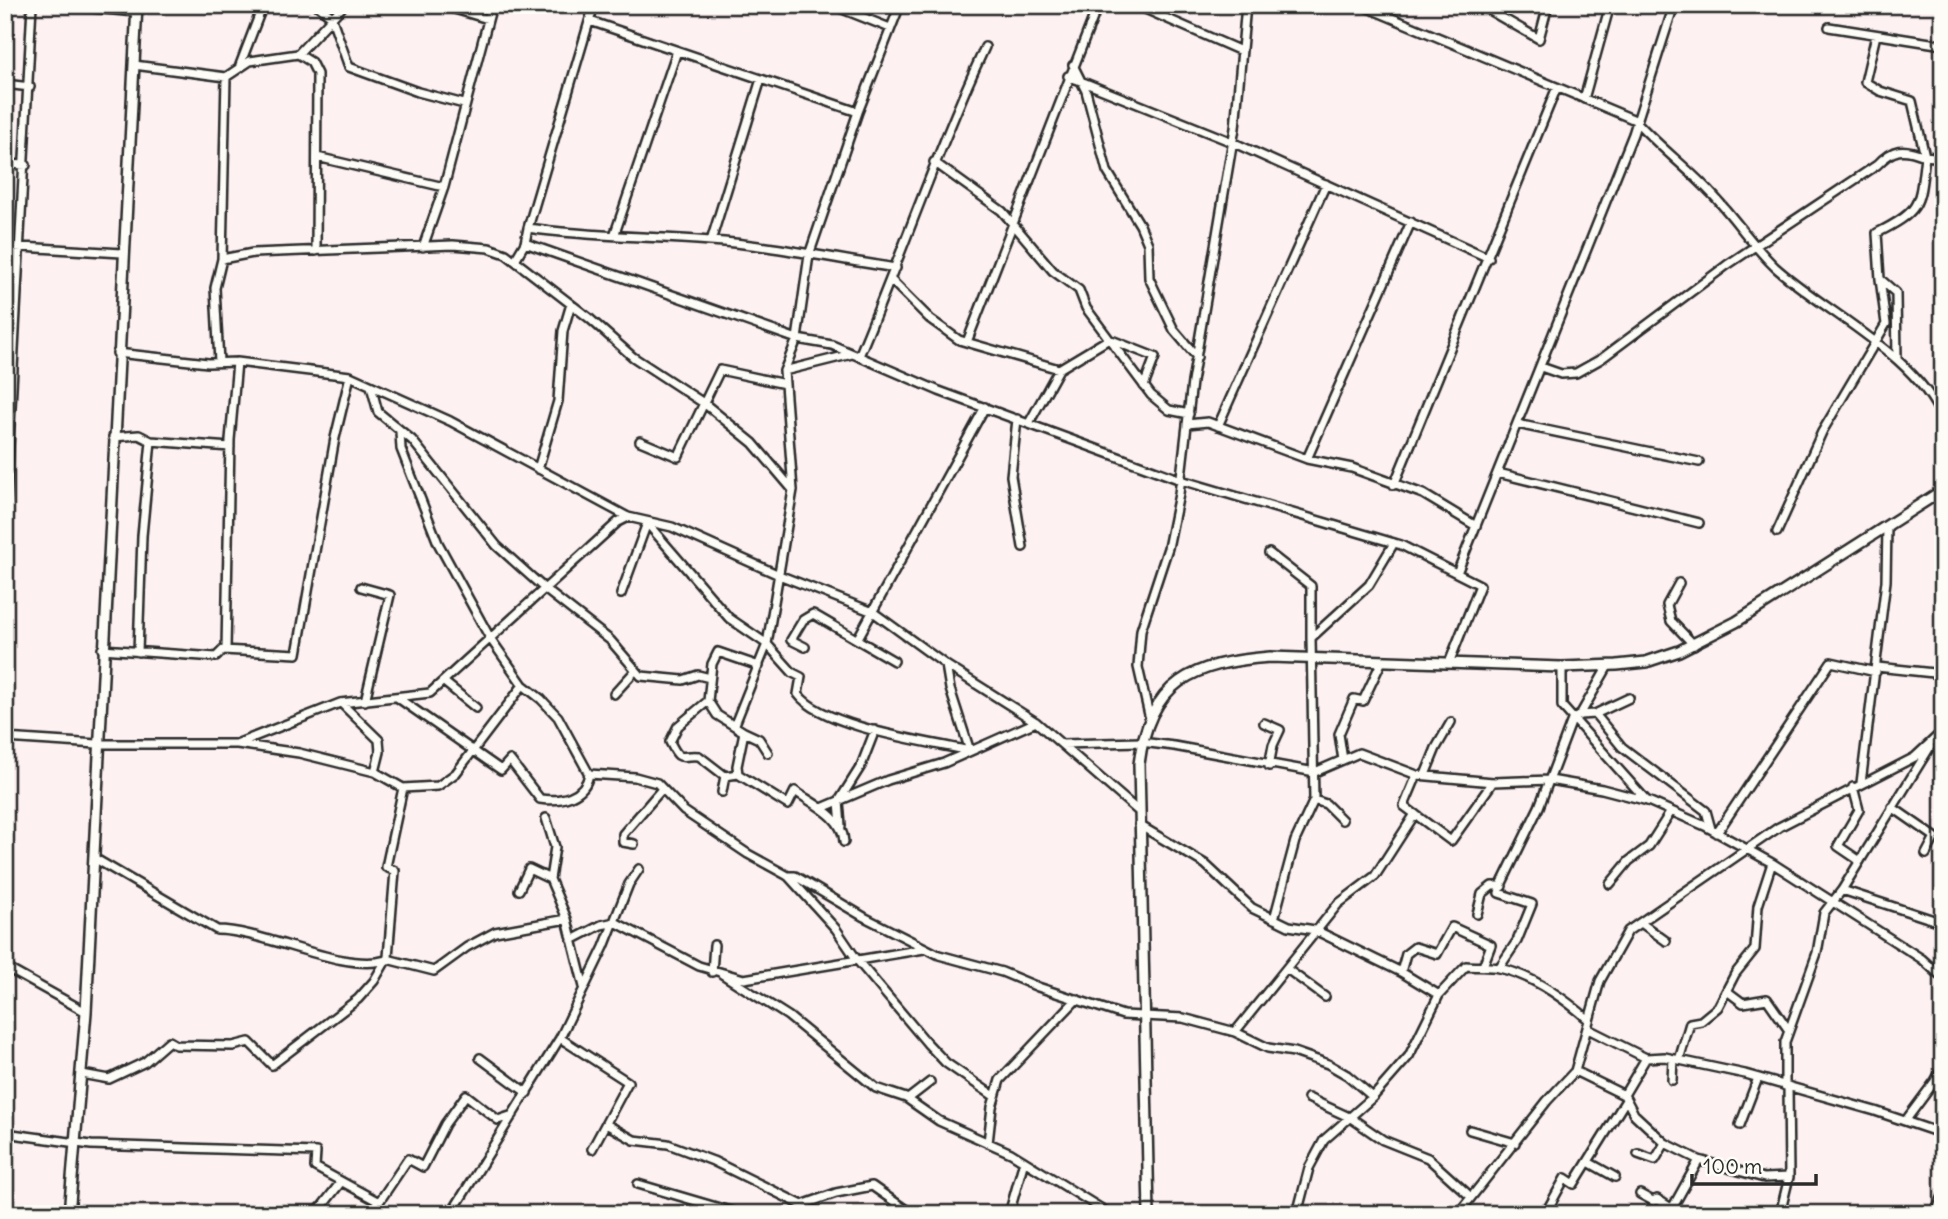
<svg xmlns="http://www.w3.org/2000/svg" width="1948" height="1219" viewBox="0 0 1948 1219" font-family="Delius,sans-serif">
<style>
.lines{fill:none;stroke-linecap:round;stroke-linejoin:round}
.minor-casing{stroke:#2b2b2b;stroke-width:12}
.tertiary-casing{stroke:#2b2b2b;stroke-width:14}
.minor{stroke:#fdfcf7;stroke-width:7}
.tertiary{stroke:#fdfcf7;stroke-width:9}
</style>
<rect width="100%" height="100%" fill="#fdf1f2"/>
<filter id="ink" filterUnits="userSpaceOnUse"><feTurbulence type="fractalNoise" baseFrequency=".0143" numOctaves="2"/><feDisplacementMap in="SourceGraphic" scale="14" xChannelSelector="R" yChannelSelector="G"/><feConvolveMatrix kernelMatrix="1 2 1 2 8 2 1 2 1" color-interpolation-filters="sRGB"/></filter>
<g filter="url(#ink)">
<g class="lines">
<!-- minor casing -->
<g class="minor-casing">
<path id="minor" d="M59,5l77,7
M317,5l14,11 18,51 69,25 46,12
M441,5l47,14
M832,5l58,23
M1136,5l105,46
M1361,5l274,115c24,27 53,48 77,74 22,23 40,51 63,73 51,46 142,88 168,153
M1480,5l59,34 9,-34
M590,21l268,91 -49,143 -12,84 -13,32 9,119 -26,154 -32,80
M1829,27l114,18
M298,54l13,8 6,12 -1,177
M134,65l92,12 24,-16 48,-7 46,-49
M240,65l23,-60
M1073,65l13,26 21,80 33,54 8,19 1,34 25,52 23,27
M1068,76l164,66 257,116
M5,84l25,3
M1584,99l26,-94
M858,112l42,-107
M317,157l127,30
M934,162l68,49 51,60 26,19 7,18 65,87 18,15 20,4
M5,164l21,1
M528,228l66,-223
M615,233l62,-182
M711,241l50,-162
M525,243l3,-15c61,9 121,8 182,13 62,4 125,18 186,27
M5,246l117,7
M423,247l21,-60 48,-182
M222,259l31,-6 200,-8 36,3 17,6 83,64 44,39 72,47 48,39 40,47
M515,260l10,-17 272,96 35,6 107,46 242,89 220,65 79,40 -31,78
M891,280l39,39 29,21 100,29 50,-30 46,18 -11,29
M967,342l131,-337
M117,353l91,10 29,-1 113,14 100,45 178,96 44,10 107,48 94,37 73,53 90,57 101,88
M859,356c43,-102 79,-208 126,-309
M1897,359l-1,-66 -16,-14 -3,-46c46,-23 42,-29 48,-77l18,2
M219,362l-4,-74 7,-29 4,-182
M1541,367l20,7 15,-1 25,-14 126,-94 150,-100c16,-17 26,-18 48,-9l-13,-55 -32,-10 -15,-9 11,-47
M784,371l68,-17
M371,386l7,26 34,28 85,106 49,44 64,50 31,36 42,4 15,-5 12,3
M1017,419l-6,57 12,71
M1029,423l30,-54
M1187,424l21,-2 99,37 45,9 71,26 53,32
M1517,424l182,38
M1218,426l108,-242
M113,437l26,-2 12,6
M640,441l38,16 42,-87 65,14
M1307,459l104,-237
M538,469l20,-68 5,-70 8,-27
M1498,473l201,50
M1394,485l163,-398
M5,522l27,-517
M1777,532l45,-100 64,-108 -6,-45
M1269,553l42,33v52
M1457,573l176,-439 41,-129
M1679,583l-12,22 4,16 23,24
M361,587l29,8 -25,106
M621,594l26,-71 82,95 38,26 26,29 8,4 -3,17c24,33 131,48 172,57
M858,638l127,-231
M805,647l-14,-7 12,-20 10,-6 81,47
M102,649l114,8 7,-7 74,4 38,-216 15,-62
M226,650l4,-210 7,-78
M138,652l4,-116 9,-95 79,6
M946,665l4,24 20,62
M759,666l-41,-14 -6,12 -4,37 -30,25 -8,16c11,22 10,12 29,14l26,20 13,-2 50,31 7,-14c18,13 48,25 49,51
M1562,667v39l85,95
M1877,667l66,7
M444,682l32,26
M614,694l22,-24
M398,698l103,72 9,-10 30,39c20,3 45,-2 49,-25l-31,-57 -17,-18 -18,-14 -33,-47 -52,-95 -37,-94 -1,-17
M708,701l9,14 27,17 -7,34 1,8
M341,703l38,37 1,12 -5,20
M1595,714l34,-16
M1149,715l-11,-48 3,-37 27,-82 11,-54 13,-112 43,-254 11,-123
M1580,715l15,-1 27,33 84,64 5,18
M1264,723l16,7 -7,15 -4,21
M744,732l15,7 9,14
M5,738l92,6h139l104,-41 90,-10 188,-171 10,-5
M237,744l62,9 76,19 28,16 35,-2 18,-13 67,-88
M1062,744l79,-2 33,4 141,26 44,-19 58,22 76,7 57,-2 52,9 46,12 57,25 67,37 150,96 21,19
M1343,760l-4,-26 15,-35 9,2 19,-40
M589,774l46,3 22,6 27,28 64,43 40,22 48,53 21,31 70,83 19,20 48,33
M1417,775l-13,31 47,35 42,-59
M1425,775l11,-27 15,-26
M1861,783l25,-202 1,-55
M1853,787l6,23 -21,36 22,15
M722,792l3,-16
M1314,800l12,4 16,16
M1892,807l43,30 -9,17
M822,808l66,-28 56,-17 92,-41
M546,818l9,29 -5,32 17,40 17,68
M1139,825l66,39 47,44 37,18 26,4 86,42 38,23
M841,826l-2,-25 22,-35 14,-36
M1717,833l114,-171 45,10
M634,844l-11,-2v-8l39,-45
M94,858l123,72c47,0 125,43 169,30
M788,876h7l69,41 75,38 63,17 36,15 85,28 60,3 52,14 33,16 26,4 34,12 19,11 26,22
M1610,884l19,-23 20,-15 21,-33
M519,890l10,-21 21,10
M1842,890l101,33
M1477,914l5,-20 10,-8h10
M1274,919l21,-78 19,-41 -3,-162 58,-53 25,-42
M1641,923l25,18
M572,940l29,-15 14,-3 84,44 45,13 180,-30
M387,959l47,12 33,-24 28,-15 72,-13
M5,967l81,45
M1499,968l18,-27 15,-37 -33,-11 3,-10 37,-76 33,-87 8,-5 28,-49
M1287,969l38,28
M712,972l2,-27
M1401,972l5,-18 9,-7 22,7 15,-27 39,18 -8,21
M722,974l66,42 88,72 30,10 33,23 72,32 99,61
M1727,991l16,12 24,-4 21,30
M1588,1029l58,29 19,-1 80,17 130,37 68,23
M1235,1032l103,-128 37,-28 40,-62
M560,1038l68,44 -36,67
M480,1058l47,35
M1679,1060l11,-37 11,-2 17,-14 17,-33 20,-25 3,-43 14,-43
M1575,1071l49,24 10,19 31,29 34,17 65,18 25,-1
M82,1074l27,5 36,-17 24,-21 7,4 57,1 16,-4 23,23 86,-66 16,-18 14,-24 7,-86 -9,-4 17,-79
M1672,1080l1,-21
M1935,1081l8,-14
M1785,1086v-44l32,-89 7,-40 18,-23 88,-143
M1624,1095l22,-37
M1308,1098l43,20 32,22 45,18 43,39
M908,1099l22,-17
M1906,1120l29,-39 8,4
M606,1124l28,16 34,4 45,17 89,44 34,-12 36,-7 40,28
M1740,1125l18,-47
M1470,1130l45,13
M5,1133l86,12 225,7 -1,15 64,35 29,-43 15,8 22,-43 21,-29 32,25 15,-5
M988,1143l4,-36 8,-27 77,-81
M1638,1154l17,6 10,-17
M1590,1163l25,14
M638,1184l102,30
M1640,1194l13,7 4,-2 14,9
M316,1214l25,-32
M451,1214l109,-176 44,-91 25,-63 10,-15
M1009,1214l15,-53
M1297,1214l12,-46 15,-28 49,-43 36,-41 30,-61 27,-29c11,1 22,0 33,2 32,7 66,31 90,52
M1458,1214l89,-113 28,-30 25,-90 28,-50 151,-104 136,-70 28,-26
M1545,1214l20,-36 9,6 52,-84
M1669,1214l30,-54
M1780,1214l9,-37 -1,-91
M1935,1214l8,-18"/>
</g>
<!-- tertiary casing -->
<g class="tertiary-casing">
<path id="tertiary" d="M69,1214l17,-202 51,-1007
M1149,1214l-10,-450c10,-83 54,-101 131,-107l292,10 55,-2 29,-3 33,-11 57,-29 207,-132"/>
</g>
<!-- minor -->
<use href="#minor" class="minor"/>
<!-- tertiary -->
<use href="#tertiary" class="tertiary"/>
</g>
</g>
<!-- margin -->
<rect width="1948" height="1219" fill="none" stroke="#fdfcf7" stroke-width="28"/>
<rect x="14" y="14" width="1920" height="1191" fill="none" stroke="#2b2b2b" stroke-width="2.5" filter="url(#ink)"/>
<!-- scale -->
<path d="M1692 1174v10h124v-10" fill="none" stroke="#2b2b2b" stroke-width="3.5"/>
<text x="1703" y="1174" font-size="21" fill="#2b2b2b" stroke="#fdfcf7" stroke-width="5" paint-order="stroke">100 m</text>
</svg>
